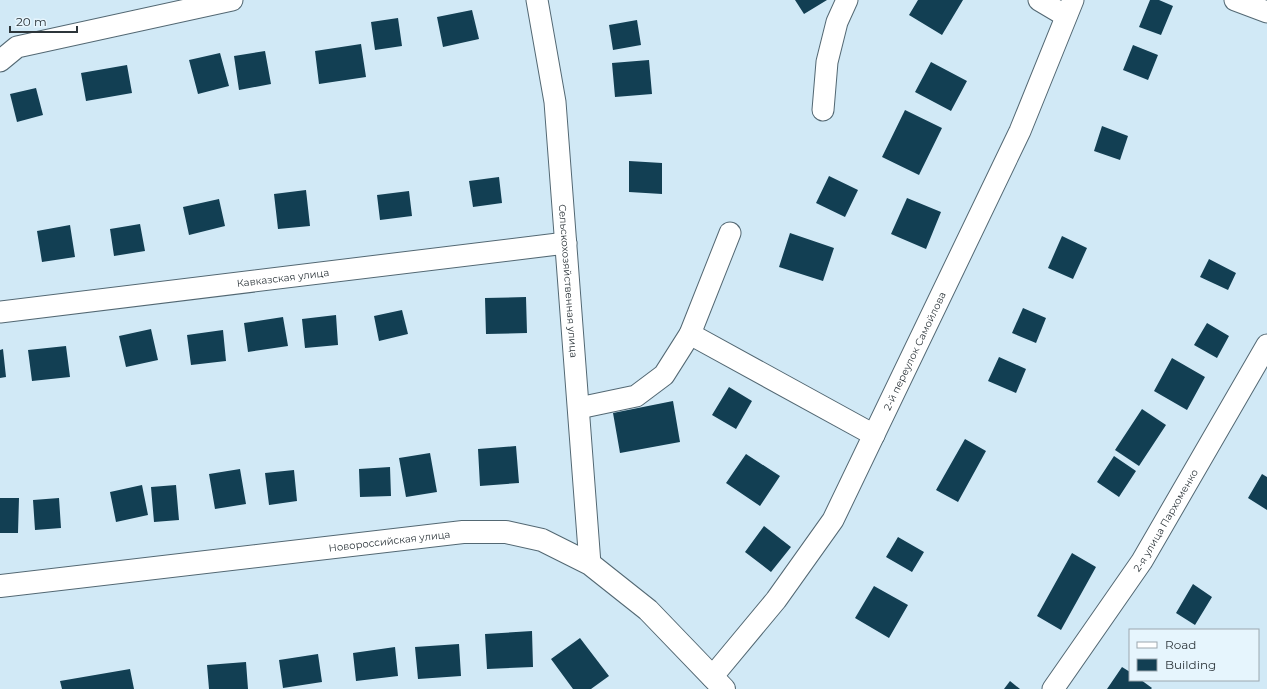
<svg xmlns="http://www.w3.org/2000/svg" width="1267" height="689" viewBox="0 0 1267 689" font-family="Montserrat,sans-serif">
<style>
.building{fill:#123f53}
.lines{fill:none;stroke-linecap:round;stroke-linejoin:round}
.street-casing{stroke:#536873;stroke-width:23}
.secondary-casing{stroke:#536873;stroke-width:24}
.street{stroke:#fff;stroke-width:21}
.secondary{stroke:#fff;stroke-width:22}
.labels{text-anchor:middle;dominant-baseline:central;stroke-width:4;stroke-linejoin:round;paint-order:stroke}
.street-label{font-size:10px;fill:#2c353a;stroke:#e6f5fd}
</style>
<rect width="100%" height="100%" fill="#d1e9f6"/>
<!-- building -->
<path class="building" d="M795,0h32l-23,14z
M918,0h45l-21,35 -33,-20z
M1150,0h9l14,6 -12,29 -22,-8z
M472,10l7,29 -36,8 -6,-30z
M398,18l4,28 -27,4 -4,-28z
M637,20l4,25 -28,5 -4,-25z
M361,44l5,33 -47,7 -4,-33z
M1133,45l25,10 -10,25 -25,-10z
M265,51l6,33 -32,6 -5,-34z
M220,53l9,33 -31,8 -9,-34z
M649,60l3,34 -37,3 -3,-34z
M931,62l36,19 -16,30 -36,-19z
M127,65l5,28 -46,8 -5,-28z
M36,88l7,27 -26,7 -7,-28z
M905,110l37,18 -23,47 -37,-18z
M1102,126l26,10 -8,24 -26,-9z
M629,161l33,2v31l-33,-2z
M829,176l29,14 -13,27 -29,-14z
M499,177l3,26 -29,4 -4,-26z
M306,190l4,36 -32,3 -4,-35z
M409,191l3,25 -32,4 -3,-25z
M907,198l34,14 -15,37 -35,-15z
M219,199l6,27 -36,9 -6,-28z
M140,224l5,27 -31,5 -4,-27z
M70,225l5,32 -33,5 -5,-31z
M790,233l44,15 -11,33 -44,-14z
M1062,236l25,12 -14,31 -25,-11z
M1209,259l27,14 -8,17 -28,-13z
M526,297l1,36 -41,1 -1,-36z
M1023,308l23,10 -10,25 -24,-10z
M402,310l6,24 -29,7 -5,-25z
M336,315l2,30 -33,3 -3,-29z
M283,317l5,29 -40,6 -4,-29z
M1207,323l22,13 -12,22 -23,-13z
M151,329l7,31 -32,7 -7,-31z
M223,330l3,31 -35,4 -4,-30z
M66,346l4,31 -38,4 -4,-31z
M3,349l3,28 -6,1v-28z
M999,357l27,12 -10,24 -28,-12z
M1172,358l33,19 -18,33 -33,-19z
M729,387l23,14 -16,28 -24,-14z
M673,401l7,41 -60,11 -7,-40z
M1142,409l24,16 -27,41 -24,-16z
M965,439l21,12 -28,51 -22,-12z
M516,446l3,37 -39,3 -2,-37z
M430,453l7,39 -31,5 -7,-39z
M746,454l34,22 -20,30 -34,-23z
M1114,456l22,15 -17,26 -22,-15z
M390,467l1,29 -31,1 -1,-28z
M240,469l6,35 -31,5 -6,-35z
M294,470l3,31 -28,4 -4,-32z
M1262,474l5,3v33l-19,-12z
M142,485l6,30 -32,7 -6,-30z
M176,485l3,35 -25,2 -3,-35z
M0,498h19l-1,35h-18z
M59,498l2,30 -26,2 -2,-30z
M764,526l27,21 -20,25 -26,-20z
M898,537l26,15 -12,20 -26,-15z
M1072,553l24,14 -35,63 -24,-14z
M1193,584l19,13 -17,28 -19,-12z
M874,586l34,19 -19,33 -34,-20z
M532,631l1,36 -46,2 -2,-35z
M580,638l29,38 -18,13h-18l-22,-30z
M459,644l2,32 -43,3 -3,-32z
M395,647l3,29 -42,5 -3,-28z
M318,654l4,28 -39,6 -4,-28z
M246,662l2,27h-39l-2,-24z
M1122,667l8,5v8h11l11,8 -1,1h-44z
M130,669l4,20h-72l-2,-8z
M1010,681l10,8h-16z"/>
<g class="lines">
<!-- street casing -->
<g class="street-casing">
<g id="street">
<path id="s1" d="M537,0l18,102 35,462"/>
<path d="M1039,0l27,16"/>
<path d="M1235,0l32,12"/>
<path d="M0,61l17,-14 215,-47"/>
<path d="M823,110l4,-48 10,-40 10,-22"/>
<path id="s2" d="M0,312l566,-69"/>
<path d="M690,334l184,101"/>
<path d="M579,408l57,-12 28,-21 26,-41 40,-101"/>
<path id="s3" d="M712,677l64,-77 57,-80 187,-389 53,-131"/>
<path id="s4" d="M1053,689l89,-128 125,-216"/>
</g>
</g>
<!-- secondary casing -->
<g class="secondary-casing">
<g id="secondary">
<path id="s5" d="M0,586l463,-54h43l36,8 48,24 58,46 76,79"/>
</g>
</g>
<!-- street -->
<use href="#street" class="street"/>
<!-- secondary -->
<use href="#secondary" class="secondary"/>
</g>
<g class="labels">
<!-- street labels -->
<g class="street-label">
<text stroke="none"><textPath href="#s2" startOffset="285">Кавказская улица</textPath></text>
<text stroke="none"><textPath href="#s1" startOffset="283">Сельскохозяйственная улица</textPath></text>
<text stroke="none"><textPath href="#s3" startOffset="386">2-й переулок Самойлова</textPath></text>
<text stroke="none"><textPath href="#s4" startOffset="203">2-я улица Пархоменко</textPath></text>
<text stroke="none"><textPath href="#s5" startOffset="392">Новороссийская улица</textPath></text>
</g>
</g>
<!-- legend -->
<rect x="1129" y="629" width="130" height="52" fill="#e6f5fd" stroke="#9ca8af"/>
<rect x="1137" y="642" width="20" height="6" fill="#ffffff" stroke="#9ca8af"/>
<text x="1165" y="649" font-size="12" fill="#2c353a">Road</text>
<rect x="1137" y="659" width="20" height="12" fill="#123f53" stroke="#9ca8af"/>
<text x="1165" y="669" font-size="12" fill="#2c353a">Building</text>
<!-- scale -->
<path d="M10 26v6h67v-6" fill="none" stroke="#2c353a" stroke-width="2"/>
<text x="16" y="26" font-size="12" fill="#2c353a" stroke="#e6f5fd" stroke-width="3" paint-order="stroke">20 m</text>
</svg>
